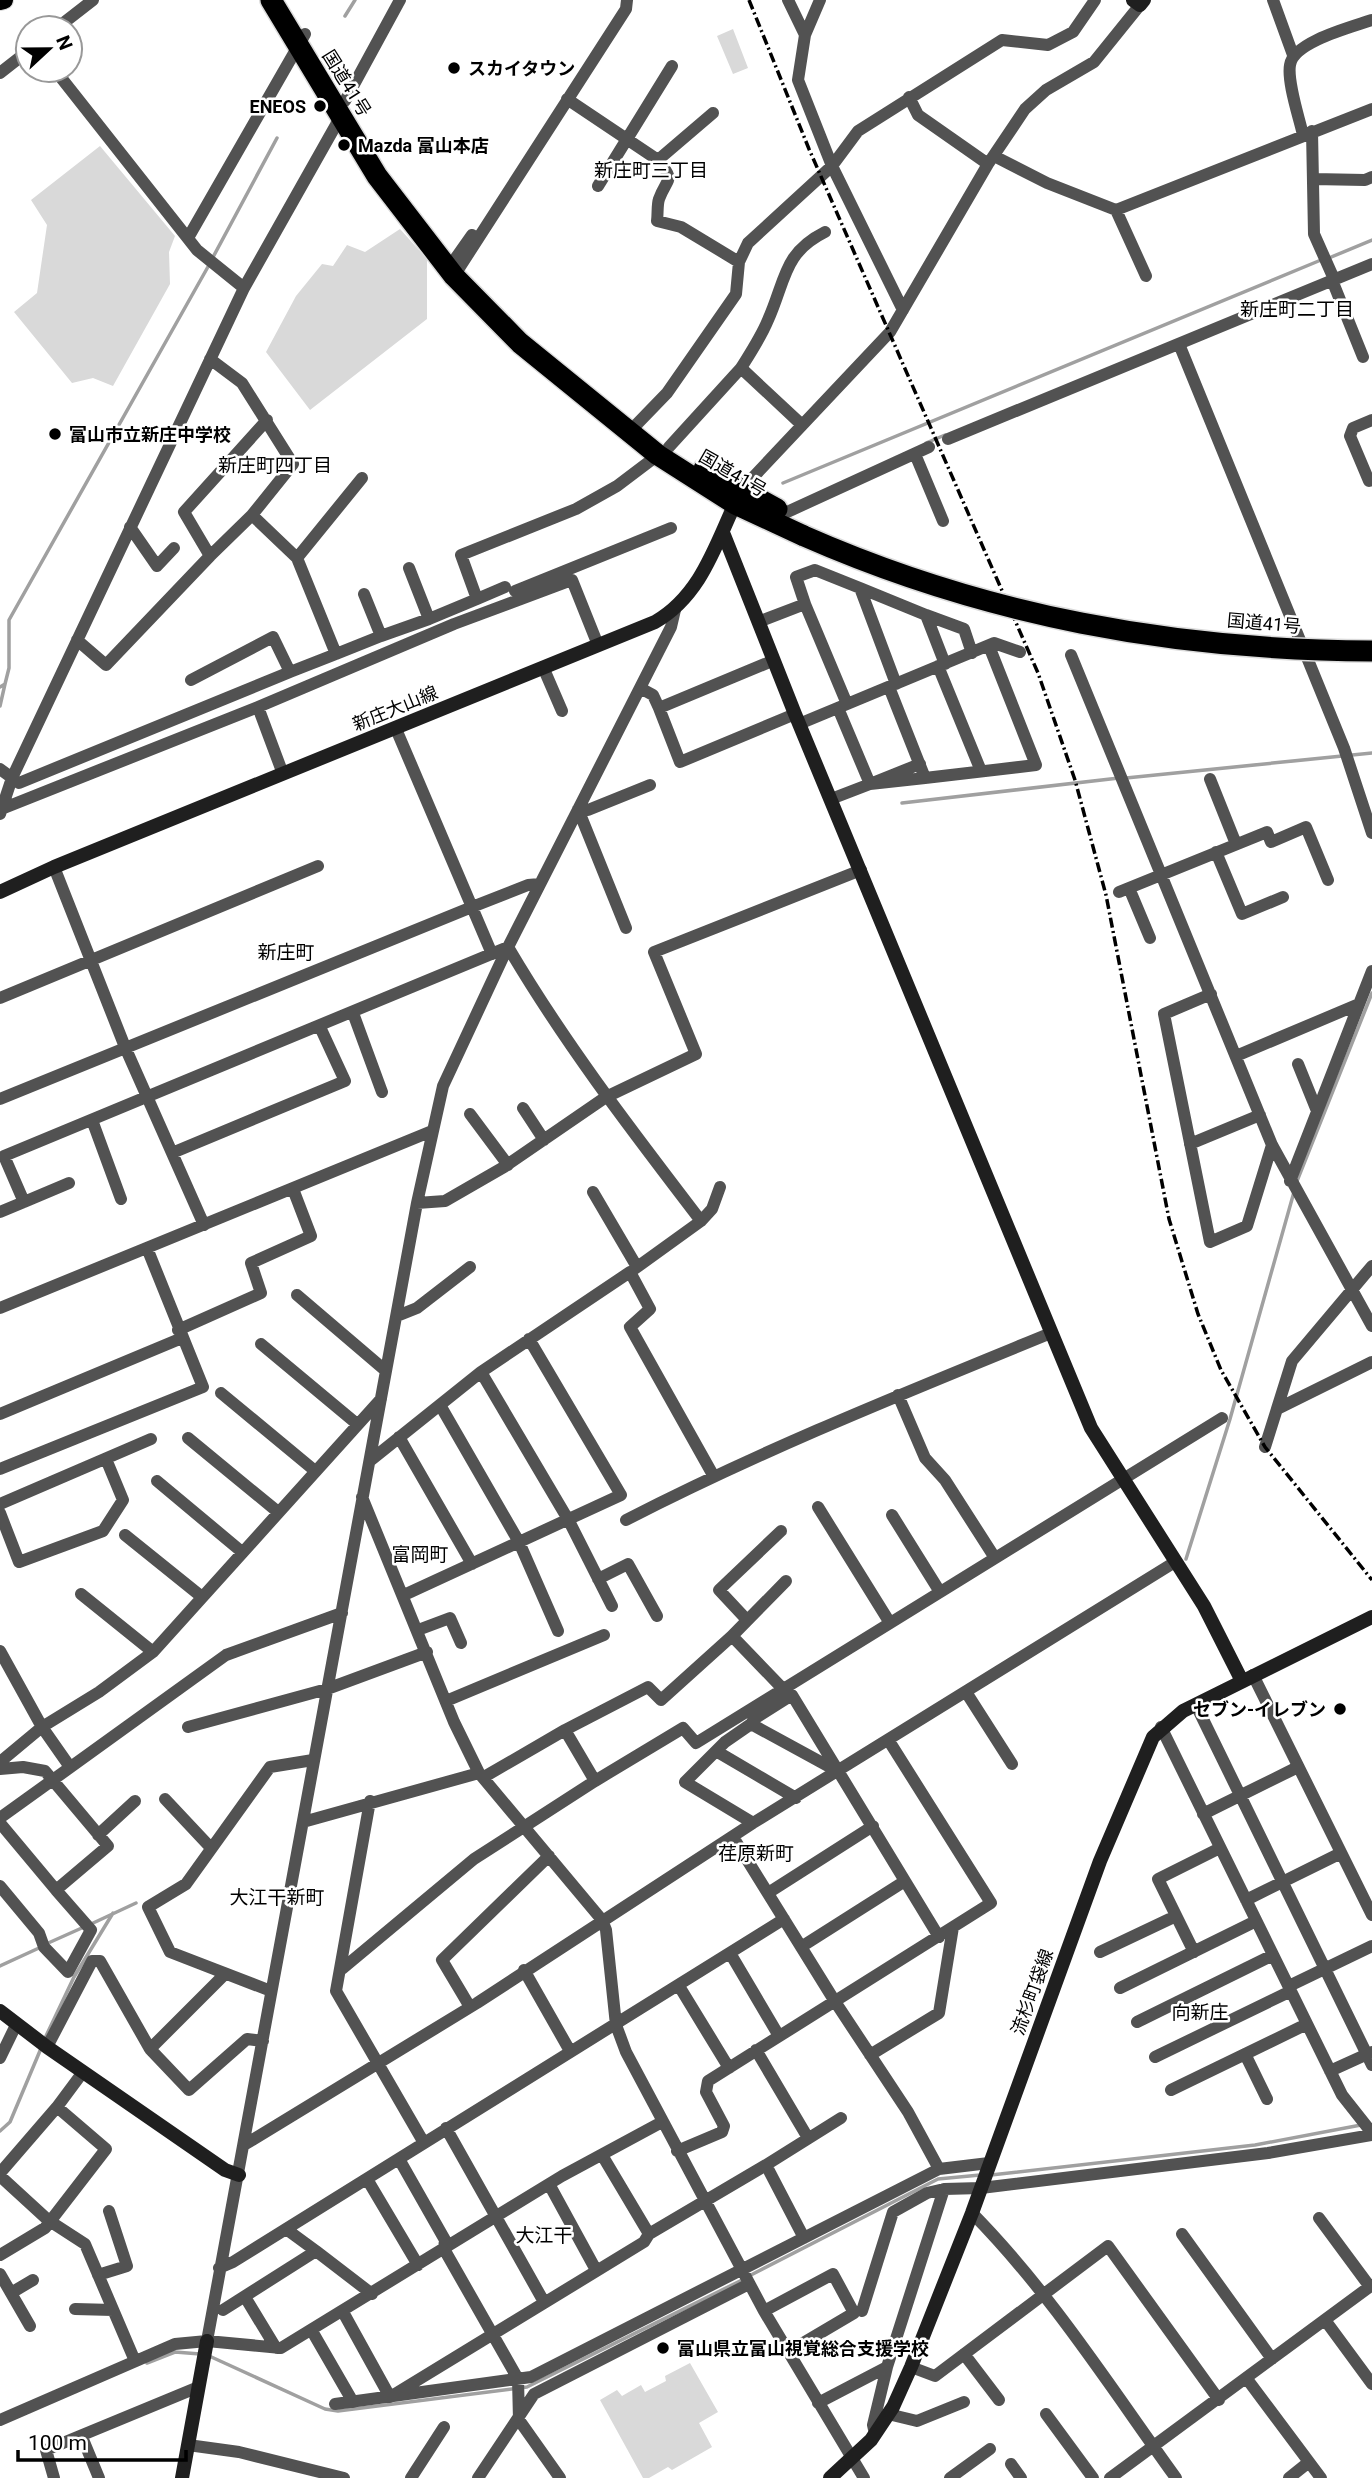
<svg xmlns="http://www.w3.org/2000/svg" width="1372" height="2478" viewBox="0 0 1372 2478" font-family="Roboto,'Noto Sans JP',sans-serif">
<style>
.green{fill:#d9d9d9}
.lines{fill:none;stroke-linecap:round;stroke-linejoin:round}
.stream{stroke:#a0a0a0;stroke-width:3.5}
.primary-casing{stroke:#dbdbdb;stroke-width:20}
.highway-casing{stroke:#dbdbdb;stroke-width:24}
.street{stroke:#525252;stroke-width:12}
.secondary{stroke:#1f1f1f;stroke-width:14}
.primary{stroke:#000;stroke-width:18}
.highway{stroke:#000;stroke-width:21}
.rail{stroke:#000;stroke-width:3.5;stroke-dasharray:10 3.5 2 3.5;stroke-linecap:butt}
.highway-bridge-casing{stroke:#dbdbdb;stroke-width:24;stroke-linecap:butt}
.highway-bridge{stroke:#000;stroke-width:21}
.poi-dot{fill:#000;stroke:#fff;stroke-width:2.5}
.labels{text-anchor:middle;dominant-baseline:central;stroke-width:5;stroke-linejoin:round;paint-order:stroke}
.poi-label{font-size:18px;font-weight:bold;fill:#000;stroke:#fff;text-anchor:start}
.street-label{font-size:18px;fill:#000;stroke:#fff}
.neighbourhood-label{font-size:19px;fill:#000;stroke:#fff}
</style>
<rect width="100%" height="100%" fill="#fff"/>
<!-- green -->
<path class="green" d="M733,29l15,39 -15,6 -16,-38z
M100,146l75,90 -6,16 1,32 -57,102 -20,-8 -21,5 -58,-71 23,-19 10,-68 -16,-25z
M400,229l27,30v60l-117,91 -44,-58 30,-56 26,-32 11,2 14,-21 18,7z
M690,2363l28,49 -19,11 13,24 -40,23 -4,-3 -19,11h-6l-43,-78 17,-10 5,6 19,-11 4,7 21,-11 -1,-5z"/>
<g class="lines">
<!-- stream -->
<path class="stream" d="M345,16l10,-16
M1329,258l43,-18
M212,259l65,-121
M926,443l19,-8
M783,483l538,-223
M0,687l5,-3 4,-16v-48l200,-355
M0,706l5,-22
M1126,778l246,-25
M902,803l217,-25
M1297,1181l75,-188
M1186,1559l44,-140 64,-227
M91,1924l45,-21
M46,1944l38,-17
M0,1966l39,-18
M46,2036l28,-59 39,-64
M0,2131l10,-9 32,-76
M991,2175l264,-30 106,-20
M749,2276l189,-97 42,-4
M207,2355l118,54 13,2 189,-24 215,-107
M147,2363l28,-11 25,2"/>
<!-- primary casing -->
<g class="primary-casing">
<path id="primary" d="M0,1l4,-1"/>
</g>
<!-- highway casing -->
<g class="highway-casing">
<path id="highway" d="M271,0l106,176 77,100 66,67 138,112 77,49 69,32
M704,469l73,40"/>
</g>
<!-- street -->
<path class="street" d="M788,0l17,35
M820,0l-15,35 -7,45 34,86 71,144
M1273,0l20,55
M57,28l36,-28
M55,70l142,180 47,38
M0,73l28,-22
M909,97l9,18 70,49
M567,99l91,61c18,22 9,17 1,39 -2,6 -1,15 -2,22l24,6 58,35
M345,101l55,-101
M1312,131l2,103 20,45
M1303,135c-4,-18 -16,-53 -13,-70 3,-23 62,-38 82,-45
M994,156l53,27 69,27 256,-101
M658,160l55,-47
M1313,179l52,1 7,-3
M598,186l74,-120
M1116,210l30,66
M188,238l117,-204
M448,269l24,-34
M454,276l172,-267 1,-9
M1332,280l31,77
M1179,344l165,404 28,85
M210,359l32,24 51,81 -41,51 45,43
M637,424l30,-31 69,-99 3,-32 9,-19 84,-77 26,-35 144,-91 46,5 25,-13 22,-32
M802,425l-61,-57c10,-16 20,-31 27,-48 18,-40 15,-67 57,-88
M948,439l424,-175
M669,447l72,-79
M915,454l28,67
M362,478l-65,80 39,96 45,-18
M1369,481l-19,-45 3,-8 19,-8
M742,489l148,-157 98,-168 37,-55 21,-19 48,-28 46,-57
M785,513l144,-66
M252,515l-42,41 -26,-44 83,-92
M130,527l27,39 17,-18
M409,568l20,51 48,-20
M505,587l-28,12 -16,-44 115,-46 41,-23 41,-31
M860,588l66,27 19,49
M515,591l156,-63
M364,594l17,42 48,-17
M805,604l-9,-27 19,-7 45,18 36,96
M926,615l38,14 8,24
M758,622l47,-18 42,100
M77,640l29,25 104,-109
M1071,655l201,490 100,181
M772,661l-113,47 21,54 115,-48
M938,666l43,105
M543,667l19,44
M191,680l82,-43 17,35 46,-18
M889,687l36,91 111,-13 -47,-119
M640,688l13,7 6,13
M258,707l196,-83 118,-44 26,65
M799,724l195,-81 26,9
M396,729l96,225
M920,764l-50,20 55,-6
M0,769l19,14 271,-111
M1210,779l26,65
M831,799l39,-15 -32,-76
M4,808l254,-101 25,67
M0,814l12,-36 232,-490 97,-172
M1216,852l26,62 41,-17
M54,867l71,180 79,178
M1129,888l21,50
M1119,892l148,-60 4,10 35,-15 22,53
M626,928l-48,-119 10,1 62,-25
M1211,994l-47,20 46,228 37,-16 25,-81
M0,998l318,-132
M353,1013l29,79
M1236,1056l123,-52
M1298,1064l19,47
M0,1099l472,-192 56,-22 12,-1
M523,1108l21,32
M470,1114l38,51
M92,1120l29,79
M1190,1144l70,-29
M172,1153l173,-72 -25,-54
M1290,1181l82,-210
M593,1192l44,75
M24,1202l45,-19
M417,1203l28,-2 59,-34 102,-70 90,-43 -42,-102 207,-82
M0,1212l24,-10 -20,-46 504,-209c57,97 125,185 193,274l11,-12 8,-22
M633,1270l68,-49
M297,1295l89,76
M0,1308l432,-177
M397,1316l20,-8 53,-41
M178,1330l83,-37 -10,-30 60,-27 -18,-47
M261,1344l96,80
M481,1372l88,149 43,85
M221,1393l93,77
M898,1395l27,63 20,22 50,78
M440,1405l79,137 39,89
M1277,1409l95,-47
M0,1414l182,-76
M399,1437l73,127
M188,1438l90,74
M1265,1447l27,-86 80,-95
M371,1460l110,-88 149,-100 20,37 -20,18 83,148
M0,1469l203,-82 -56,-139
M157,1481l85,71
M362,1497l92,225 25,51 123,147 4,10 10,95 10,27 138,259 100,167
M0,1504l151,-65
M818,1507l72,116
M0,1513l19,49 84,-31 20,-31 -17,-41
M892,1515l48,77
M626,1520c138,-71 281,-128 425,-187
M125,1535l77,62
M598,1579l30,-15 29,52
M81,1594l72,58
M404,1595l217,-100 -92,-156
M747,1620l-28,-30 62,-59
M418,1630l32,-12 11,25
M732,1636l54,-55
M0,1651l42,76 28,40
M1253,1675l119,240
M966,1692l46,72
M446,1701l158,-66
M1196,1705l176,360
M751,1724l88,48
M188,1727l139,-38 100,-37
M1161,1727l181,368 30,38
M565,1730l83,-43 13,13 71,-64 51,53
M716,1751l80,47
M0,1762l42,-35 57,-35 54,-40 228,-253
M0,1769l23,-2 22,4 63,75 -52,44 -56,-67
M484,1777l81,-47 30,51
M165,1799l46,49
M370,1801l-34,190 88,152
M1203,1814l95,-47
M0,1818l226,-163 116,-42
M303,1822l176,-49
M753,1823l-68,-41 40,-40 26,-18 3,-5 38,-24 147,242
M98,1835l37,-34
M733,1837l101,163 74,112 31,57 50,-6
M0,1886l39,47 5,14 24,25 23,-42 -35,-40
M768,1893l105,-67
M1246,1900l95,-47
M801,1947l104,-66
M1100,1952l76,-36
M1194,1952l-36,-73 62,-31
M730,1953l49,83
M342,1969l132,-110 121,-78 88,-53 13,15 526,-325
M524,1970l46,81
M225,1974l-75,75 39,41 58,-51 16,2
M679,1986l50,82
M1289,1986l83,-40
M1120,1988l136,-67
M271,1991l-101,-39 -22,-45 38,-23 84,-117 43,-7
M470,2007l-28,-47 107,-104
M1137,2022l136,-67
M47,2047l45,-86h8l50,88
M756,2050l52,88
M1245,2054l22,45
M870,2055l69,-42 14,-86
M1155,2057l136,-66
M0,2058l16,-33
M1330,2071l42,-19
M1171,2090l136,-66
M57,2107l26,-35
M446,2128l98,174
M244,2145l233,-142 276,-180 422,-261
M677,2151l45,-19 2,-6 -18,-34 2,-11 283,-178 -102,-162
M602,2155l47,79
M399,2159l46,81 -1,9 74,130 1,41 41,58
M766,2165l75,-47
M0,2173l57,-66 49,42 -61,79 -45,27
M0,2176l48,44 37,24 50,117
M367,2179l51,86
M549,2184l47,86
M944,2189l37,-1 287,-35 104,-18
M972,2213c78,79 139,175 204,265
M1319,2218l51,69
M1182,2234l90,125
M316,2251l56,43
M219,2268l14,-6 551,-343
M0,2274l30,52
M98,2275l29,-9 -18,-55
M11,2293l22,-13
M245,2297l31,51
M75,2309l38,1
M223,2310l93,-59 -30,-22
M764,2311l69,-37 21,39 -66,39
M343,2312l47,85 254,-155 5,-8 117,-69 38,73
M1325,2320l47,64
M312,2331l41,71
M207,2341l210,-1138 26,-117 63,-135 165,-324 4,-17
M964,2354l35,46
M911,2367l24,9 173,-130 111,154
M1247,2379l74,99
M818,2403l69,-36 57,-178 -17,4 -34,19 -31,99
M335,2404l196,-27 408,-208
M888,2414l29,7 47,-19
M1046,2414l47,64
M0,2420l175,-76 32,-3 74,7 281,-172 100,-54
M875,2434l-2,-9 14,-58
M82,2437l17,41
M188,2445l51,7 105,26
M1011,2464l10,14
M54,2478l-8,-28 150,-62
M411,2478l33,-51
M478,2478l56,-84 215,-110
M950,2478l40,-29
M1110,2478l262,-193
M1289,2478l20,-16"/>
<!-- secondary -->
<path class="secondary" d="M1133,0l7,5 4,-5
M724,535l71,179 296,714 113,178 38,75
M0,892l54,-25 601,-245c47,-27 61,-79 83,-125
M0,2011l47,36 178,123 14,5
M182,2478l25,-137
M830,2478l41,-38 22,-33 18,-40 61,-154 128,-352 53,-124 30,-26 189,-94"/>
<!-- primary -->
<use href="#primary" class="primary"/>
<!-- highway -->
<use href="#highway" class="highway"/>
<!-- rail -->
<path class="rail" d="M749,0l60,149 229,524 37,107 31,115 63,324 29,95 23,56 44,77 107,133"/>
<!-- highway-bridge casing -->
<g class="highway-bridge-casing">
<path id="highway-bridge" d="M804,536c182,80 369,114 568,115"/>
</g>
<!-- highway-bridge -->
<use href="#highway-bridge" class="highway-bridge"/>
</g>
<!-- markers -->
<g class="poi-dot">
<circle cx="454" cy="68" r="7"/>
<circle cx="320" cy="106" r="7"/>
<circle cx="344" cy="145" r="7"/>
<circle cx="55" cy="434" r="7"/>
<circle cx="1340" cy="1709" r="7"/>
<circle cx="663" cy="2348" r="7"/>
</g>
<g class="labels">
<!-- poi labels -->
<g class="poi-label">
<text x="468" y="68">スカイタウン</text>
<text x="306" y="106" text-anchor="end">ENEOS</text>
<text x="358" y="145">Mazda 富山本店</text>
<text x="69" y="434">富山市立新庄中学校</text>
<text x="1326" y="1709" text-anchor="end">セブン-イレブン</text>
<text x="677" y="2348">富山県立富山視覚総合支援学校</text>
</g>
<!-- street labels -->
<g class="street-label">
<text transform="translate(347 83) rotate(58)">国道41号</text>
<text transform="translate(733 473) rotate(30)">国道41号</text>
<text transform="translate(1264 623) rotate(5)">国道41号</text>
<text transform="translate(395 708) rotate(-22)">新庄大山線</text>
<text transform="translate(1032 1992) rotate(-70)">流杉町袋線</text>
</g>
<!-- neighbourhood labels -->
<g class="neighbourhood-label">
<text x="651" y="170">新庄町三丁目</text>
<text x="1297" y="309">新庄町二丁目</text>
<text x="275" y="465">新庄町四丁目</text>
<text x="286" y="952">新庄町</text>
<text x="420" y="1554">富岡町</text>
<text x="756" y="1853">荏原新町</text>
<text x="277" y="1897">大江干新町</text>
<text x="1200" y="2012">向新庄</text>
<text x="544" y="2235">大江干</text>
</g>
</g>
<!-- north arrow -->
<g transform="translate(49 49) rotate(68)"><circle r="33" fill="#ffffff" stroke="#999999" stroke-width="2"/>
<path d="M0-5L12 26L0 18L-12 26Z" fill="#000000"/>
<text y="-10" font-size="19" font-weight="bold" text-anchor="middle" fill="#000000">N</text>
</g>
<!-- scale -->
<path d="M18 2450v10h168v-10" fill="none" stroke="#000000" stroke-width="3.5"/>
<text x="28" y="2450" font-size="21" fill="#000000" stroke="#ffffff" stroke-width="5" paint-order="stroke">100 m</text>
</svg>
